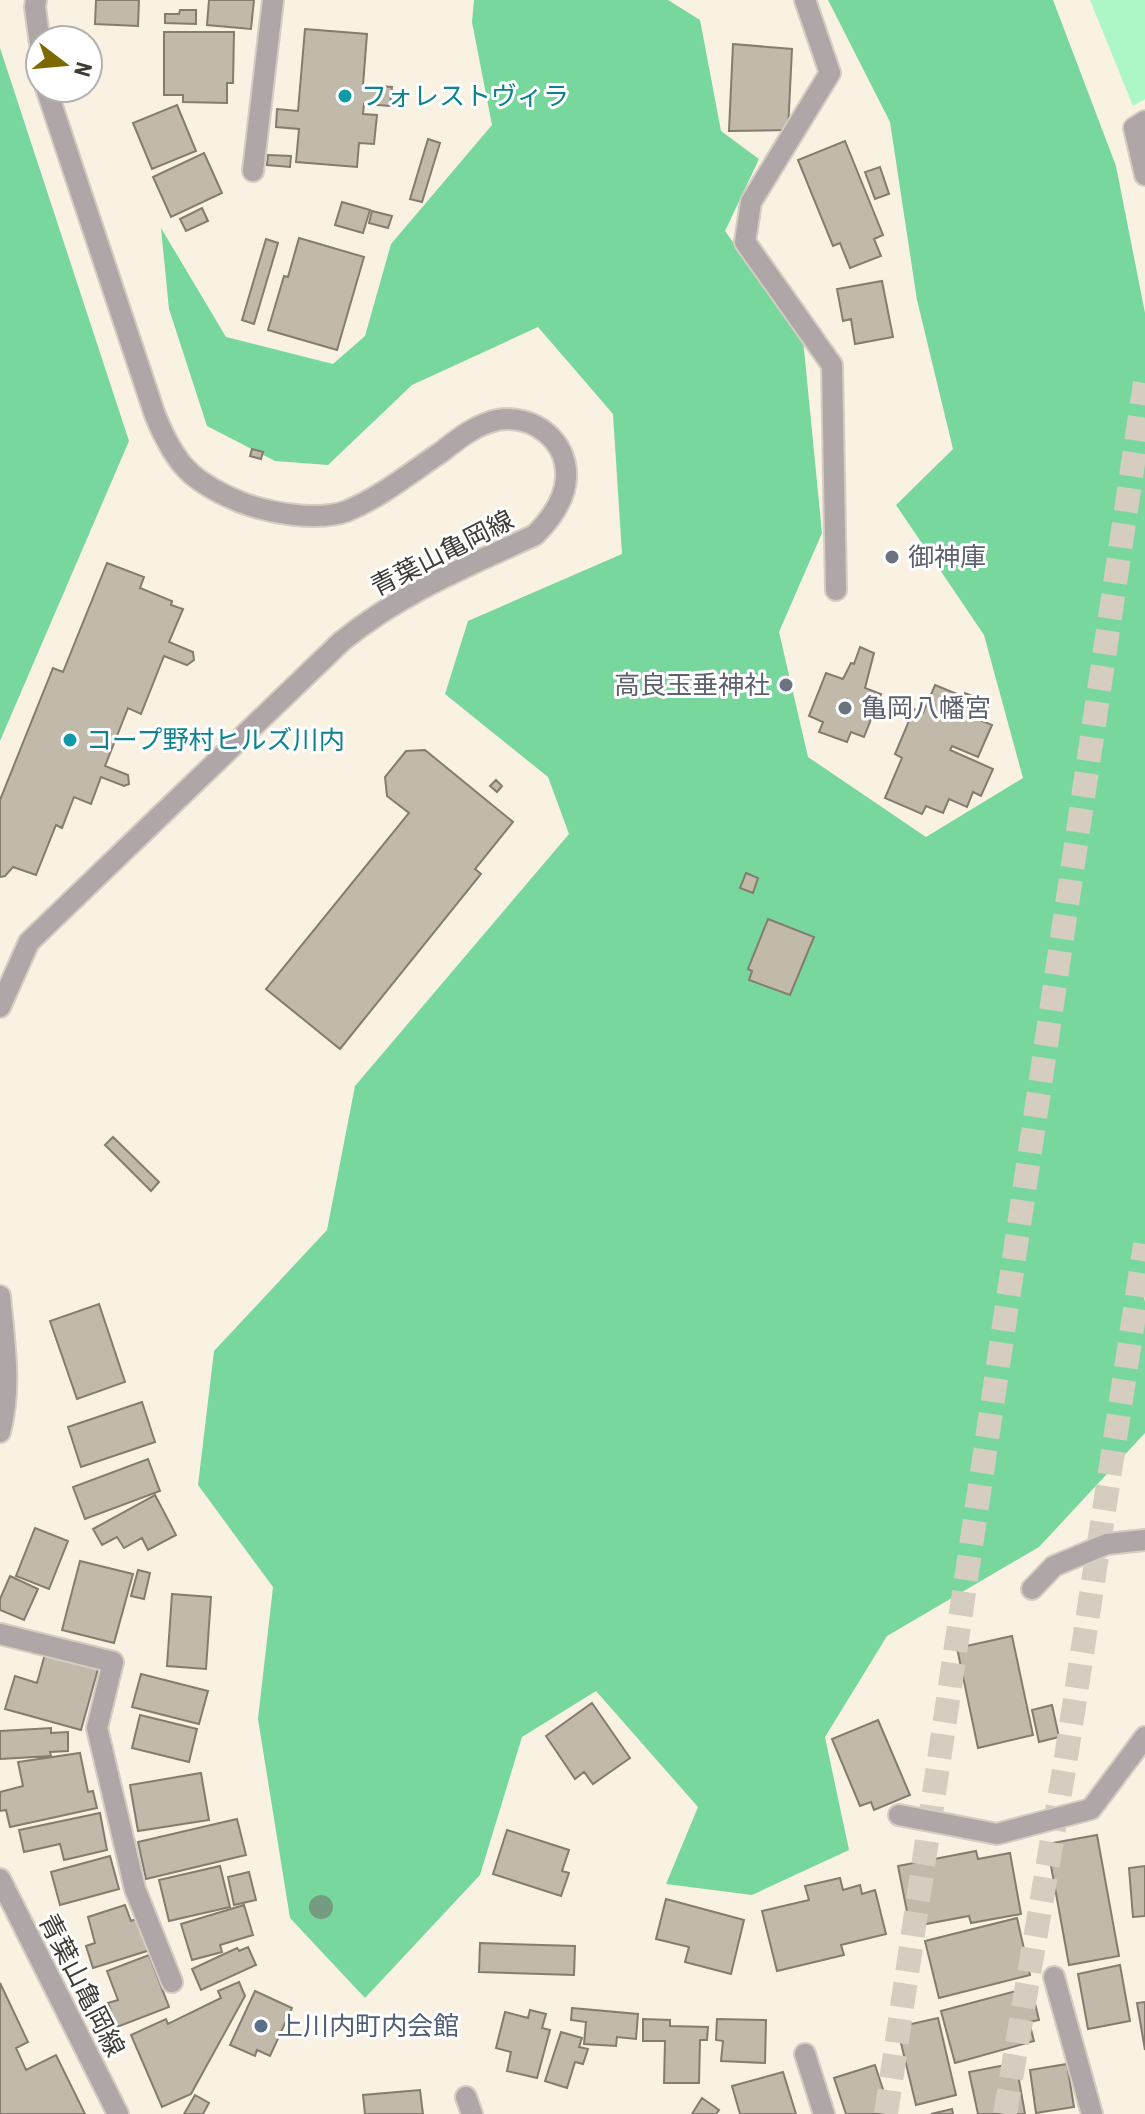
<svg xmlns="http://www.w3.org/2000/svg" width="1145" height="2114" viewBox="0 0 1145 2114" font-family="'Roboto Condensed','Noto Sans JP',sans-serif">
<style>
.green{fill:#adf7c6}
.forest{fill:#78d79c}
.building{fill:#c1baab;stroke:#847d6f;stroke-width:2}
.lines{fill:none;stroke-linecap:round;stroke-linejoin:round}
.motorway-tunnel{stroke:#d4cdc0;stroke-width:24;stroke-dasharray:24 12;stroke-linecap:butt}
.service-casing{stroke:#d4cdc0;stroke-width:24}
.minor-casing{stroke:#d4cdc0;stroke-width:24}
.tertiary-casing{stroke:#d4cdc0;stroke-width:24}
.service{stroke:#aea6a7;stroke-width:20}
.minor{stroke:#aea6a7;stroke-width:20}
.tertiary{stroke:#aea6a7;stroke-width:20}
.tree{fill:#759b80}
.culture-dot{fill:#0f9aa8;stroke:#fff;stroke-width:3}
.worship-dot{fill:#6b7280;stroke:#fff;stroke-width:3}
.service-dot{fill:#5c6f8a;stroke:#fff;stroke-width:3}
.labels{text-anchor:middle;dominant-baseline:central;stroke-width:6;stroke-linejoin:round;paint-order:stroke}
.culture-label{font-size:26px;fill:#0d838f;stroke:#fff;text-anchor:start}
.street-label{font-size:26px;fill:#3f3c36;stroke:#fff}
.worship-label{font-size:26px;fill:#5b616d;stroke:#fff;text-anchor:start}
.service-label{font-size:26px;fill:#4e5e75;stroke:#fff;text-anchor:start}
</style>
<rect width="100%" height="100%" fill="#f9f1e2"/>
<!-- green -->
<path class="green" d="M1090,0h55v99l-12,7z"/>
<!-- forest -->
<path class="forest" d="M474,0h194l32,20 21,111 38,28 -34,72 78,108 19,194 -43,99 29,125 118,80 97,-59 -39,-143 -88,-130 57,-56 -36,-149 -27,-178 -62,-122h225l63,166 29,147v962l-5,3 5,24v131l-106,114 -152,89 -62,101 24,113 -97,45 -86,-11 32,-77 -102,-116 -74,46 -42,138 -115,123 -75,-80 -32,-199 15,-132 -75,-102 16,-134 113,-121 28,-144 214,-252 -21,-57 -103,-83 23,-73 154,-67 -9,-140 -75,-87 -126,58 -84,80 -53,-4 -68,-35 -38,-117 -8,-81 65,109 107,27 32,-28 26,-92 101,-119 -20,-103z
M0,48l129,393 -129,300z"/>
<!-- building -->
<path class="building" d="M96,0h43l-1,26 -43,-2z
M209,0h45l-3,29 -44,-4z
M180,10h16v14l-31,-1v-9h14z
M305,29l62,5 -4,51 29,2 -2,19 -26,-2 -1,10 14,1 -3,29 -15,-1 -2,24 -61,-5 3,-33 -23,-2 1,-18 21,2z
M164,32h70l-1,51h-6v20l-44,-1v-7h-19z
M733,44l59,5 -4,81 -59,1z
M177,105l19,46 -44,18 -19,-46z
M428,139l12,4 -18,59 -12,-3z
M845,141l38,94 -9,4 7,17 -31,12 -10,-25 -7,3 -35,-86z
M204,153l18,40 -51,24 -18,-40z
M268,155l23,1 -1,11 -23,-2z
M880,167l9,27 -14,5 -10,-27z
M342,202l28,8 -7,23 -28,-8z
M202,208l6,13 -22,10 -6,-12z
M372,211l20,5 -4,12 -19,-5z
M299,238l65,19 -27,93 -69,-20 16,-54 4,1z
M266,239l12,4 -24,81 -12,-4z
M882,281l11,56 -38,7 -4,-25 -8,2 -6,-32z
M252,449l11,3 -2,7 -11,-3z
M107,563l37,14 -4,11 32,13 -1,4 12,4 -14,33 24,10 1,8 -7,5 -23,-9 -23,58 -13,-6 -23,58 23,9 1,9 -5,2 -23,-9 -10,27 -17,-7 -12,31 -6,-3 -20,50 -23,-8 -8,9 -5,1v-77l53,-132 10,4z
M860,647l14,6 -9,35 16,6 -17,43 -13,-5 -4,10 -28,-10 4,-10 -14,-6 17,-43 17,6 8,-16 3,1z
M935,685l29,12 1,-4 25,10 -8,18 10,4 -14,32 -26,-11 -2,4 43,19 -12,27 -8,-4 -6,15 -18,-8 -6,14 -17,-7 -4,8 -37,-16 17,-40 -7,-4 19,-45 9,4z
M425,750l88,72 -38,47 6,5 -141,175 -74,-60 143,-176 -22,-17 -2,-19 21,-26z
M496,780l6,6 -5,6 -7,-6z
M746,873l12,5 -5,15 -13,-5z
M768,919l46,18 -24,58 -41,-15 3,-9 -4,-2z
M113,1137l46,45 -8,9 -46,-46z
M99,1304l26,78 -48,17 -27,-78z
M142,1402l13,40 -74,25 -13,-40z
M148,1459l12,32 -75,28 -12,-32z
M155,1495l21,40 -28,15 -6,-12 -18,10 -7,-11 -15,8 -9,-16z
M35,1528l33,13 -19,48 -33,-13z
M80,1561l53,13 -19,69 -52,-13z
M138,1570l12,3 -6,26 -13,-3z
M10,1576l28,13 -14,31 -24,-10v-11z
M172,1594l39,3 -5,72 -39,-3z
M1012,1636l21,99 -55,13 -21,-100z
M45,1654l53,15 -17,61 -76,-21 10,-33 22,7z
M141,1674l67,17 -9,33 -67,-17z
M592,1703l38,55 -37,26 -9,-12 -9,7 -29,-43z
M1052,1705l7,32 -20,5 -7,-32z
M140,1715l57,14 -8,33 -57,-14z
M878,1720l32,75 -36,15 -3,-8 -11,4 -28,-67z
M51,1728v5l17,-1v19l-18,1 1,4 -51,3v-28z
M80,1753l8,39 5,-1 4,17 -87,19 -4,-17 -6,1v-19l23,-6 -5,-24z
M201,1773l8,47 -71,11 -8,-46z
M100,1813l7,37 -43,10 -4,-16 -36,8 -5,-22z
M237,1819l9,36 -100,24 -8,-37z
M507,1830l62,20 -7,21 7,2 -8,23 -68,-22z
M1097,1835l22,121 -50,9 -22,-121z
M976,1851l2,8 32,-6 11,61 -50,9 -2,-7 -59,11 -12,-61z
M110,1856l9,33 -59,16 -9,-33z
M220,1866l10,41 -61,14 -10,-41z
M1145,1866v50l-12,1 -4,-49z
M249,1872l7,28 -22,5 -6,-28z
M840,1878l3,12 17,-5 2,9 13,-4 11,44 -45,11 3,10 -67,16 -15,-60 47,-11 -4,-14z
M666,1899l78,21 -13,54 -46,-12 4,-15 -33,-8z
M125,1905l6,16 8,-3 11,32 -57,18 -7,-22 9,-3 -7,-26z
M244,1905l9,30 -33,10 2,7 -30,8 -11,-36z
M1017,1918l13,57 -91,23 -14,-57z
M480,1943l95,3 -1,29 -95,-3z
M248,1947l8,18 -55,25 -9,-21 45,-21 2,3z
M149,1955l20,52 -52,20 -9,-24 10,-3 -11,-29z
M1120,1965l10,56 -42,8 -10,-55z
M239,1982l6,14 -54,98 -29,13 -31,-72 35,-16 2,5 53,-26 -3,-7z
M0,1983l28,59 -12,6 10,22 30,-15 29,59h-85z
M1031,1987l8,33 -10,2 5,19 -79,22 -14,-52z
M255,1991l37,17 -22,48 -13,-6 -2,6 -25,-11z
M1145,2002v48l-8,-47z
M572,2008l66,6 -2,25 -19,-2 -1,9 -32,-2 2,-22 -15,-2z
M530,2010l16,4 -4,14 8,2 -13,48 -30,-7 4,-19 -15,-4 9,-36 23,6z
M938,2018l18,77 -40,10 -17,-70 10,-3 -2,-7z
M643,2019l27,1v6l38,1 -1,13h-7l-1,43h-35l1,-42h-22z
M717,2019l49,1 -1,43 -44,-2 2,-20 -7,-1z
M561,2032l21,6 -3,9 9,2 -5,15 -8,-2 -8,26 -22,-7z
M1016,2063l9,51h-47l-9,-42z
M1067,2064l7,43 -38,6 -6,-43z
M875,2065l16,49h-45l-12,-36z
M783,2072l13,42h-56l-8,-28z
M420,2090l3,24h-58l-2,-19z
M195,2095l14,8 -6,11h-19z
M702,2098l17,12 -3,4h-24z
M952,2109l1,5h-22z"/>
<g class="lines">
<!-- motorway-tunnel -->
<path class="motorway-tunnel" d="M886,2114l259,-1731
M1005,2114l60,-350 80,-520"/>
<!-- service casing -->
<g class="service-casing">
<path id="service" d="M1032,1589l22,-23 53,-22 38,-4
M0,1634l113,28 -16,66 38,161 37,93
M899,1815l98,19 94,-25 54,-72
M1054,1977l38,137
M805,2054l19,60
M466,2097l6,17"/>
</g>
<!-- minor casing -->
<g class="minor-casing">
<path id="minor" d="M805,0l25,73 -79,129 -6,40 87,123 4,225
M1145,121l-11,7 11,47
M253,171l20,-171"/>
</g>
<!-- tertiary casing -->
<g class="tertiary-casing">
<path id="tertiary" d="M36,0l-1,7 5,37
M0,1007l29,-65 313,-301c61,-49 122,-73 193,-106 15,-15 30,-34 31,-57 2,-38 -33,-64 -69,-58 -22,5 -39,19 -57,33 -30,20 -59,44 -93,58 -30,11 -78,2 -107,-9 -50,-21 -65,-38 -85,-87l-109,-327
M0,1296c4,46 12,91 0,136
M0,1879l118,235"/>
</g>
<!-- service -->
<use href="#service" class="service"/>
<!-- minor -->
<use href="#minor" class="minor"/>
<!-- tertiary -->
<use href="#tertiary" class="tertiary"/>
</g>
<!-- trees -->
<circle class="tree" cx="321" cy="1907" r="12"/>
<!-- markers -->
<g class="culture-dot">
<circle cx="345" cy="96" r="8"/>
<circle cx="70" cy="740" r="8"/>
</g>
<g class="worship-dot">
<circle cx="892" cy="557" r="8"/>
<circle cx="786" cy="685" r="8"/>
<circle cx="845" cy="708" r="8"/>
</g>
<circle class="service-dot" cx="261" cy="2026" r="8"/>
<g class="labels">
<!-- culture labels -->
<g class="culture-label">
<text x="361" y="96">フォレストヴィラ</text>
<text x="86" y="740">コープ野村ヒルズ川内</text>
</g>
<!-- street labels -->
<g class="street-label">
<text transform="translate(442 553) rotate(-27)">青葉山亀岡線</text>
<text transform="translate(82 1985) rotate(63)">青葉山亀岡線</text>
</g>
<!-- worship labels -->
<g class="worship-label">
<text x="908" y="557">御神庫</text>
<text x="770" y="685" text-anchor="end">高良玉垂神社</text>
<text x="861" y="708">亀岡八幡宮</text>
</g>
<!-- service labels -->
<g class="service-label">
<text x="277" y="2026">上川内町内会館</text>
</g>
</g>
<!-- north arrow -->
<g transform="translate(64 64) rotate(106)"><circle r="38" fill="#ffffff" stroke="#b2b1af" stroke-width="2"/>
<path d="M0-6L14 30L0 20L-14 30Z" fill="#7c6900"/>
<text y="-12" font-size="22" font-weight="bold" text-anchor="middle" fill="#3f3c36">N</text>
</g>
</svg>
